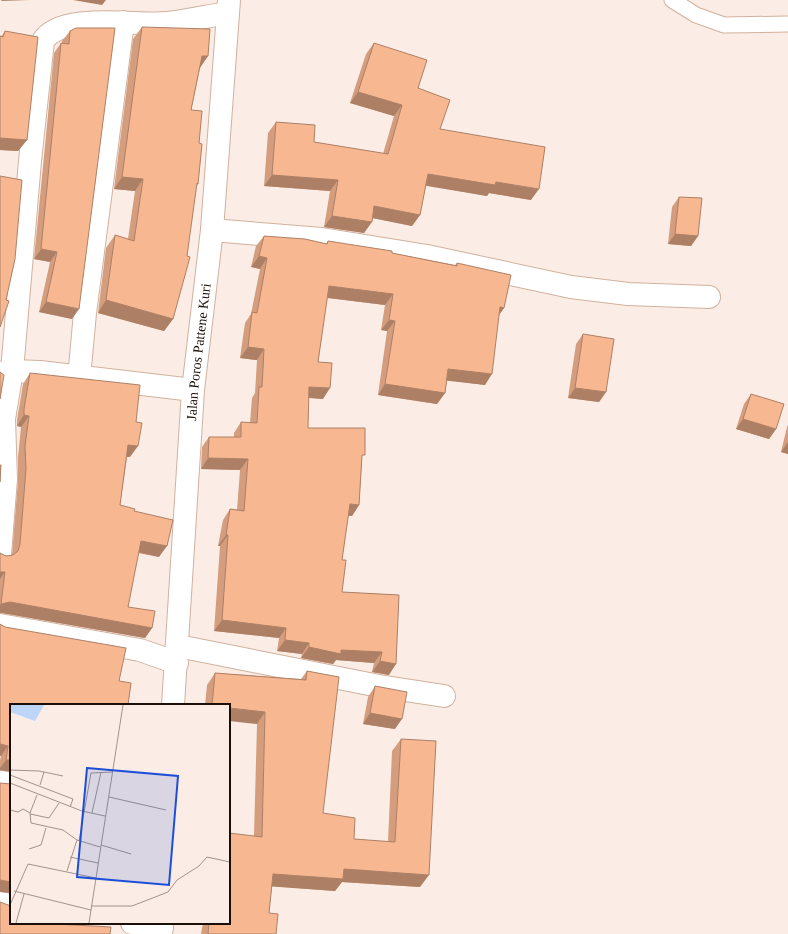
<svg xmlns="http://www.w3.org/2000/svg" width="788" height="934" viewBox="0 0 788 934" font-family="Georgia,serif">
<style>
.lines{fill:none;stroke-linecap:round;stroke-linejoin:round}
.lane-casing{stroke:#d1b19e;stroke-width:17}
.street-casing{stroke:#d1b19e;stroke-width:24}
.secondary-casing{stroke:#d1b19e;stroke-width:24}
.lane{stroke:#fff;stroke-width:15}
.street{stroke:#fff;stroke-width:22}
.secondary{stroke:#fff;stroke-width:22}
.wall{fill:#d49d7d}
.shaded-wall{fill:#ad8066}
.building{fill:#f7b791;stroke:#ad8066}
.labels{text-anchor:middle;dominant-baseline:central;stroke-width:3;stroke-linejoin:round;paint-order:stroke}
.street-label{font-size:14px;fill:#1a0f08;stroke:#fbede5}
.inset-road{fill:none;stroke:#a1948d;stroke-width:1}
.view{fill:#1d4ed8;fill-opacity:0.15;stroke:#1d4ed8;stroke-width:2}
.inset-edge{fill:none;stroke:#1a0f08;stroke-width:2}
</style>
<rect width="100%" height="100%" fill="#fbede5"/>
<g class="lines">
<!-- lane casing -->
<g class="lane-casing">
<path id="lane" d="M672,0l24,15 28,10 64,-1"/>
</g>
<!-- street casing -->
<g class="street-casing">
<path id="street" d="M212,230l110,9 105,17 144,31 57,7 81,3
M0,373l12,-2 28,1 153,18
M79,378l6,-65 38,-291
M0,554l6,-75 -2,-60 8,-48 18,-210 13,-120c18,-29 94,-15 124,-18 20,-2 41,-7 61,-10
M0,625l140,25 37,13
M178,646l201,40 65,10
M0,782l11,1
M0,903l11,2
M132,923l30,5"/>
</g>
<!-- secondary casing -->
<g class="secondary-casing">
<g id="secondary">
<path id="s1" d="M173,705l20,-315 19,-160 17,-230"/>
<path d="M161,934l1,-11"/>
</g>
</g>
<!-- lane -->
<use href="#lane" class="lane"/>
<!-- street -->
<use href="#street" class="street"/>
<!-- secondary -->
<use href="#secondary" class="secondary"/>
</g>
<!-- wall -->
<path class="wall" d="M142,27l66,29 -8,12 -9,42 8,33 -1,41 -2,3 -23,132 -9,12 -66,-18 8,-65 9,-13 13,4 7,-48 -21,-2 19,-150z
M5,31l22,109 -9,11 -18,-1v-114l1,1z
M70,31l2,288 -33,-7 11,-50 -16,-3 20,-206 7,-10h1v-2z
M374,43l44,45 22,41 91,71 -42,-7 -2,3 -61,-11 -6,30 -8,11 -39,-8 -9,15 -40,-6 6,-36 -66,-5 4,-53 8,-11 38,20 69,12 11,-38 -44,-13 16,-49z
M679,197l19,39 -7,10 -23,-2 4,-37z
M264,236l62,8 2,-3 127,24 2,-2 47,45 -5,7 -14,70 -38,-5 -2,13 -8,11 -59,-9 9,-64 -6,-1 4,-25 -58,-7 -9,64 5,37 -15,-1v30l54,32 -3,45 -7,11 -4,-1 -6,45v32l57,3 -10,80 -17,-3 2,-9 -38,-3 -3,4 -32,-6 1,-4 -25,-3 2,-13 -65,-7 6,-85h-2l5,-26 7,-11 7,1 3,-40 -39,-1 1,-22 7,-10h25v-4l7,-11 9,1 2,-25 3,-5 2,-33 -17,-2 5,-35 6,-9 9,-45 -9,-2 5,-21z
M583,334l23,58 -7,10 -31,-4 8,-54z
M30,373l100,84h-3l-7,48 14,6 25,46 -21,-4 -10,54 24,21 -7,10 -143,-25h-2v-60l6,3 6,-1 6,-75v-23l3,-30 -4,-1v-6l6,-36z
M751,394l25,35 -7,10 -33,-10 8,-25z
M788,425v29l-7,-2 6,-25z
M0,624l11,81v67l-11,-2v-10l1,-4h-1z
M307,671l16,142 31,26 34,3 4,-91 9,-12 19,148 -78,-5 -7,9 -63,-5 -3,27 7,21h-75l2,-11h26l25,-87 3,-112 -28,-19h-24l2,-20 8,-12 86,6z
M375,686l20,43 -32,-5 5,-27z"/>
<!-- shaded-wall -->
<path class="shaded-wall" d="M2,0h28l-29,1z
M73,0h33l-4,5z
M202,56h6l-9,13z
M358,92l44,13 -8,11 -44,-13z
M0,138l27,2 -9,11 -18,-1z
M428,174l68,8 43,7 -8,11 -42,-7 -2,3 -66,-11z
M272,175l66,5 -8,11 -66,-5z
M122,177l21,2 -8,12 -21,-2z
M374,206l46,9 -8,11 -45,-9z
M332,216l40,6 -8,11 -40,-6z
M675,234l23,2 -7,10 -23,-2z
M41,249l16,3 -7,10 -16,-3z
M259,256l8,2 -7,11 -9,-2z
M329,286l64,8 -8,11 -64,-8z
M106,300l67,19 -9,12 -66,-18z
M46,302l33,7 -7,10 -33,-7z
M500,307l4,1 -8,11z
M389,320l6,1 -8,10 -6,-1z
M248,347l16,2 -7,11 -17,-2z
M448,369l44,5 -7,11 -44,-5z
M385,384l60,9 -8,11 -59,-9z
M309,387l21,1 -7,11 -22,-2z
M575,388l31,4 -7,10 -31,-4z
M24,415l5,1 -8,11 -4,-1z
M743,419l33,10 -7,10 -33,-10z
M788,442v12l-7,-2z
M128,445l10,1 -8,11 -9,-1z
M208,458l40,1 -8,11 -39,-1z
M350,504l9,1 -7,11 -10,-1z
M226,535h2l-8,11h-2z
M141,541l26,5 -8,11 -26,-6z
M0,572h5l-5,7z
M10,602l142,26 -7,10 -143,-25h-2v-8l1,-1z
M222,620l64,8 -7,10 -65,-7z
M285,640l24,3 -7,11 -25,-3z
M309,647l32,3 41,2 -8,11 -38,-3 -3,4 -32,-6z
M380,661l16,3 -7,11 -17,-3z
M229,708l36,4 -8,12 -28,-3z
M370,713l32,6 -7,10 -32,-5z
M0,744l8,2 -7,10h-1z
M6,760h5v12l-11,-2v-2z
M344,869l85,6 -9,12 -78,-5 -7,9 -70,-5 8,-12z
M0,880l11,2v11l-11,-1z"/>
<!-- building -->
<path class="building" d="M142,27l68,2 -2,27h-6l-11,54 11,1 -3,32 3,1 -4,40 -1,-1 -10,73 3,1 -17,62 -67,-19 9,-65 19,6 9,-62 -21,-2z
M76,28h39l-36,281 -33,-7 11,-50 -16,-3 20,-206 8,1 1,-13z
M5,31l33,6 -11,103 -27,-2v-102l3,1z
M374,43l53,17 -9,28 32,12 -10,29 105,18 -6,42 -43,-7 -1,3 -67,-11 -8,41 -46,-9 -2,16 -40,-6 6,-36 -66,-5 4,-53 39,3 -1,17 74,12 14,-49 -44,-13z
M0,176l22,4 -7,79 -9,41 3,1 -9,26z
M679,197l23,1 -4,38 -23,-2z
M264,236l41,3 22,5 1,-3 64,10v2l65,13v-3l54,12 -7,33 -4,-1 -8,67 -44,-5 -3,24 -60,-9 10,-63 -6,-1 4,-26 -64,-8 -11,76 14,1 -2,25 -21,-1 -1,41h57v27h-3l-3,50 -9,-1 -8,56h4l-4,32 57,3 -3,69 -16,-3 2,-9 -41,-2v4l-32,-7v-4l-24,-3 1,-12 -64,-8 6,-85h-2l4,-26 14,2 4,-52 -40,-1 1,-21h32v-15l16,1 2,-36h3l2,-38 -16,-2 4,-35 5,1 10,-55 -8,-2z
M583,334l31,5 -8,53 -31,-4z
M0,372l4,3 -4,24z
M30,373l110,12 -4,37 6,1 -4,23 -10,-1 -8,60 15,4 -1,2 39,9 -6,26 -26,-5 -13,66 27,4 -3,17 -142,-26 -9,2 4,-32h-5v-19l6,3 7,-1 5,-4 2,-7 6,-75 -1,-23 4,-30 -5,-1v-6z
M751,394l33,10 -8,25 -33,-10z
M0,465h1l-1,17z
M0,624l5,3 121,21 -7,33 12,2 -3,22h-117v55h-5l2,-14 -8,-2z
M307,671l32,6 -16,136 32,5 -1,21 41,3 6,-103 35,2 -7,134 -85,-6 -1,10 -70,-5 -4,39 9,1 -2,20h-68l1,-11h20v-90l33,4 3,-125 -36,-4v-3h-17l3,-32 91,7z
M375,686l32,6 -5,27 -32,-6z
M0,783l11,1v98l-11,-2z
M0,902l11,4v17h44v1l56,3 -1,7h-110z"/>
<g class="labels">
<!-- street labels -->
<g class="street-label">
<text stroke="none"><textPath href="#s1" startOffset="354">Jalan Poros Pattene Kuri</textPath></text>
</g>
</g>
<!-- overview -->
<g transform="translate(10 704)">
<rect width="220" height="220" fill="#fbede5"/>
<path d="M0,1h34l-9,16 -25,-9z" fill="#bdd5f7"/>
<path class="inset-road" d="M0,66l29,1 24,5M0,71l63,24 -3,8M0,79l72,28 23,5M30,81l4,-13M27,91l-7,18 1,10 32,7 14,10M99,93l57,13M0,106l8,2 5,-3 7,4M82,109l9,-41M20,110l19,4 10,-15M69,137l12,-68 22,-1M91,141l30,9M19,145l12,-4 5,-17M60,153l28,6M57,167l10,-31 23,7M4,187l77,19M0,201l18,-41 68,14M81,202h41l36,-14 9,-12 22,-14 8,-9 23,5M6,219l8,-29M79,219l34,-218"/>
<path class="view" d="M77,64l91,8 -9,109 -92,-8z"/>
<rect width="220" height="220" class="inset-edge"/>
</g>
</svg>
